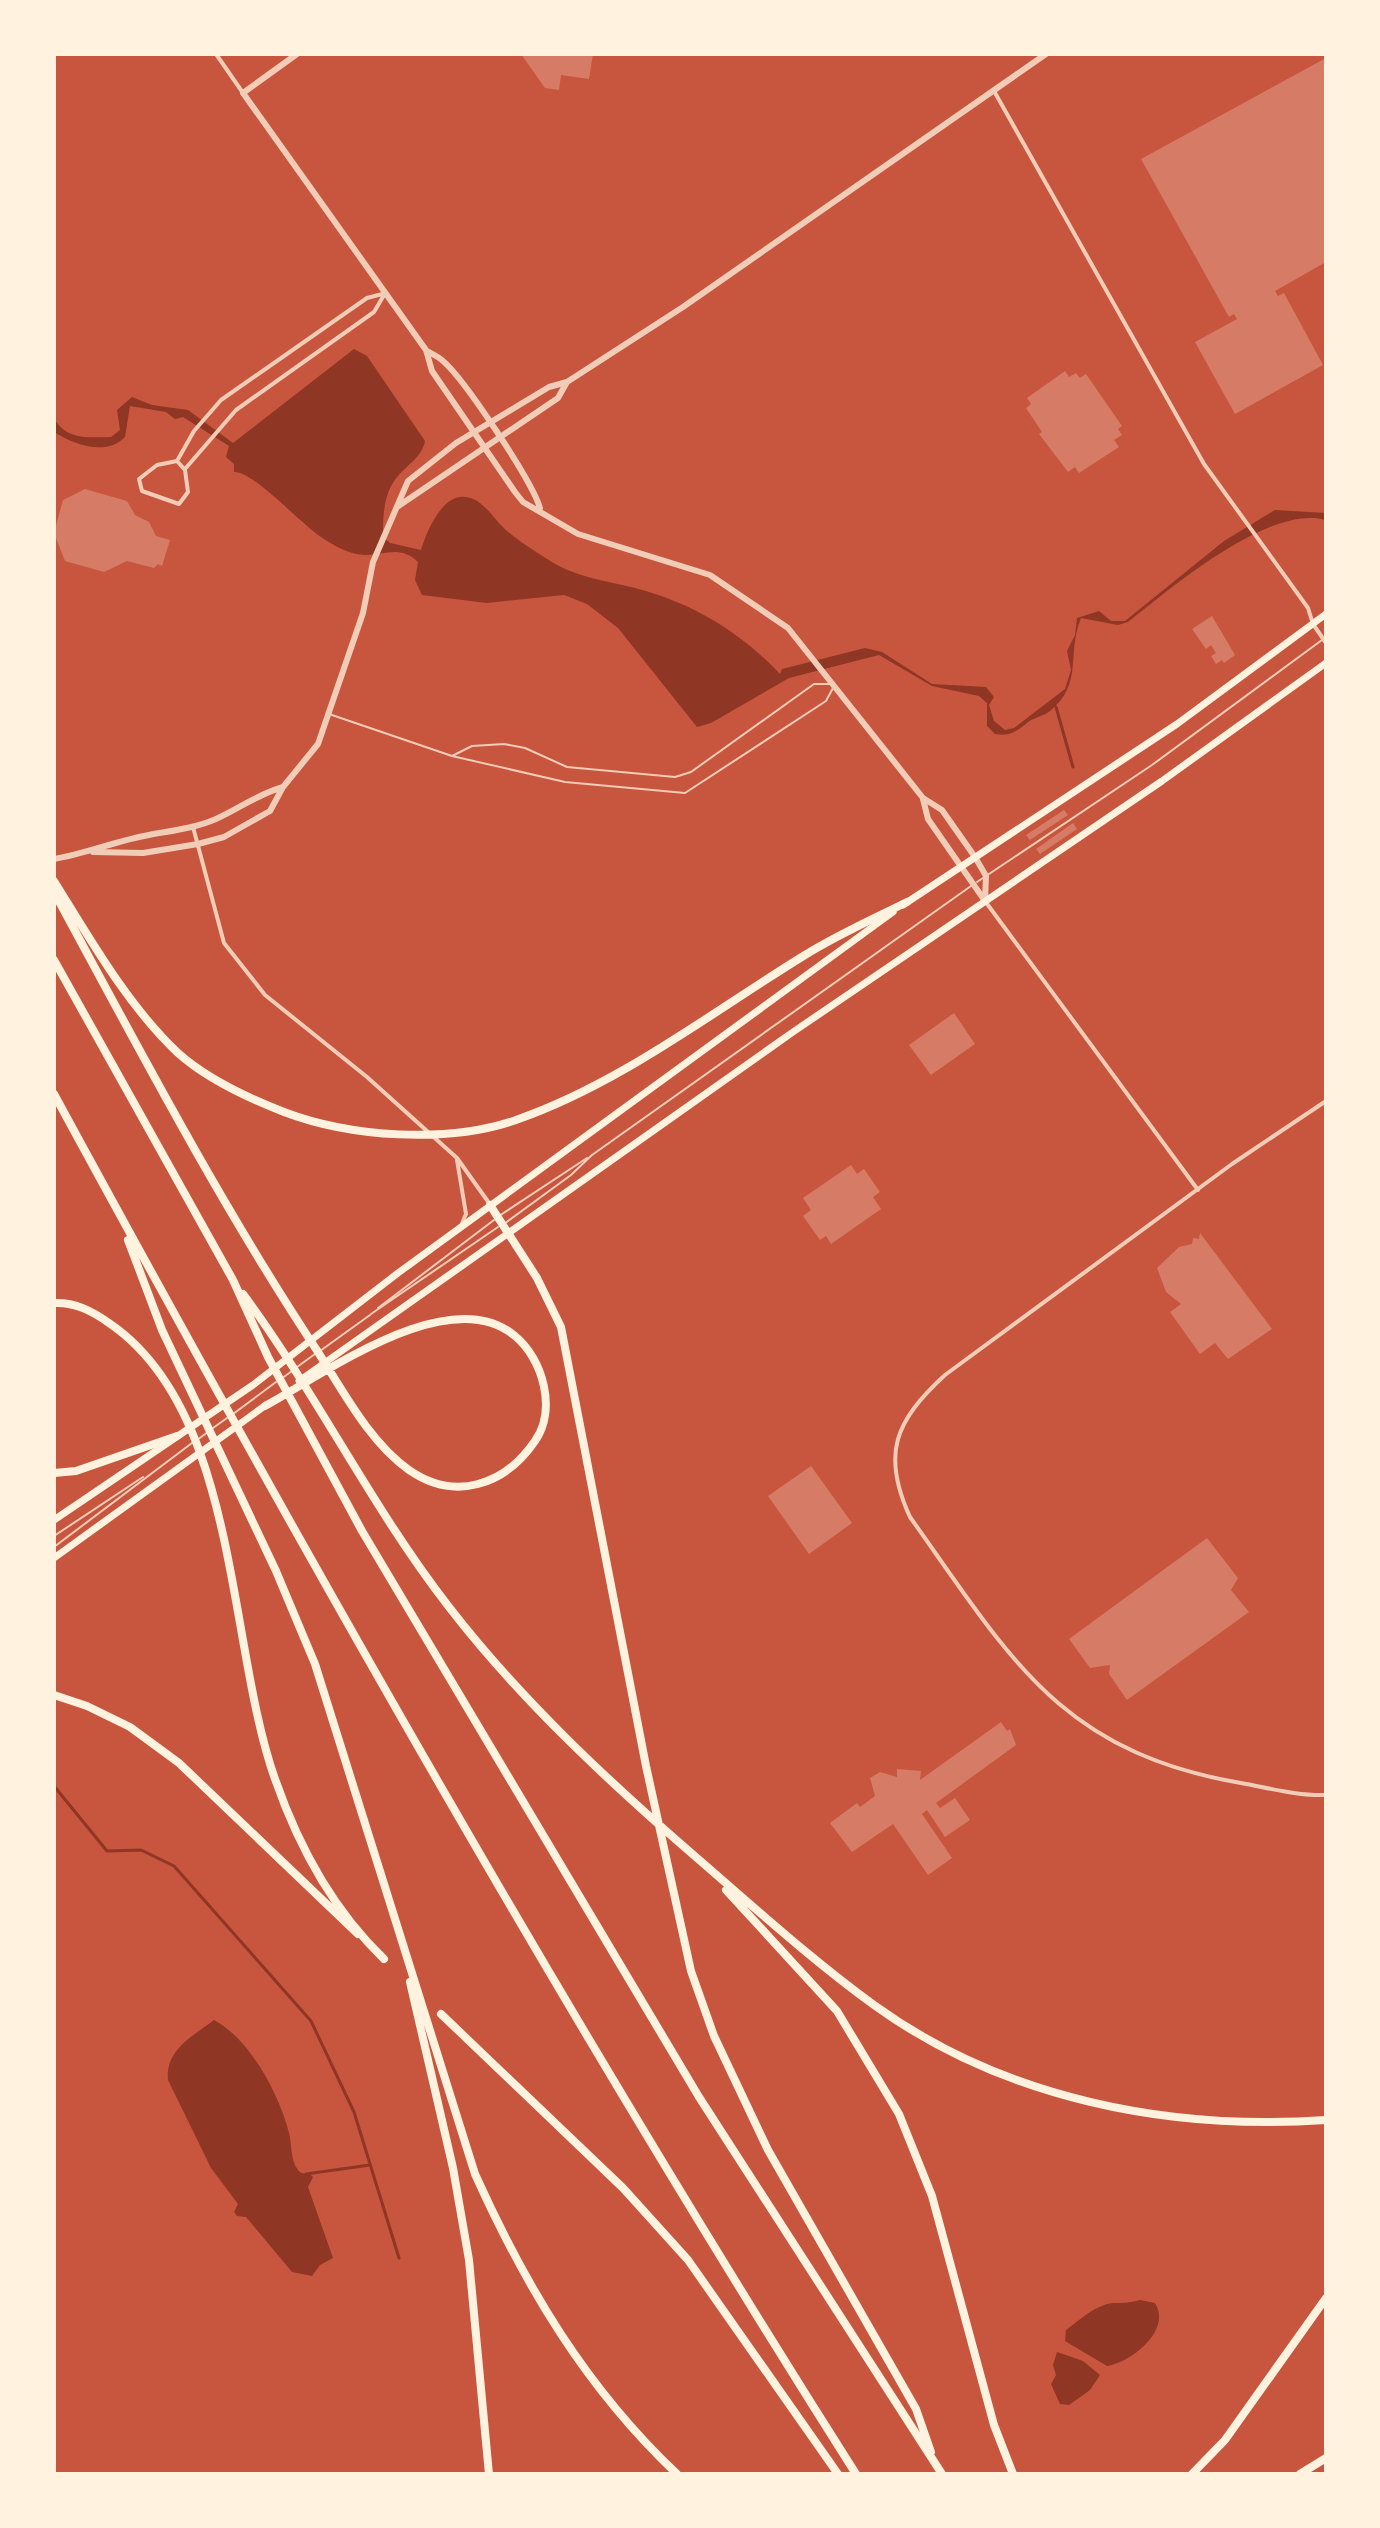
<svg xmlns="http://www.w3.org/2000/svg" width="1380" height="2528" viewBox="0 0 1380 2528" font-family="Figtree,sans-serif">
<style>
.water{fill:#8f3625}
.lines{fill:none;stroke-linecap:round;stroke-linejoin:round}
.stream{stroke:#8f3625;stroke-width:3}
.building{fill:#d67c66}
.service{stroke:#f1ccb7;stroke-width:2}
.minor{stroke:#f1ccb7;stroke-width:4}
.tertiary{stroke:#f1ccb7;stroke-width:6}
.primary{stroke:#fff3e0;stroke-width:7}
.motorway{stroke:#fff3e0;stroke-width:8}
</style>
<rect width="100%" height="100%" fill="#c8553d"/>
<!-- water -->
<path class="water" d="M354,349l13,7 58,85c-3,16 -17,23 -27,35 -15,17 -15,40 -15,61l7,6 31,7c5,-17 21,-56 44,-53 18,1 29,23 42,34 13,11 30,22 45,31 27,17 64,20 94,29 53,16 96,43 134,83l2,-5 83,-21 17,4 50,32 54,3 8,10 -5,8 5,16 11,9 9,-2 51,-39 6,-19 -4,-19 8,-16 2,-17 22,-7 12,10h14l99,-80 51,-31 51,3v7c-57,-16 -154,67 -198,102l-10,3 -37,-7c-15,37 3,65 -31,93 -6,5 -15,6 -22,11 -11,9 -17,15 -33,12l-8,-8v-23l-8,-7 -47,-10 -53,-31 -90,23 -78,45 -14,4 -79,-99 -31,-24 -23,-9 -77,8 -65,-8 -7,-15 3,-18c-18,-17 -33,-7 -53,-7 -14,0 -30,-9 -41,-16 -23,-14 -70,-68 -90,-67v-8l-8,-7 3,-11 -46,-29 -8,2 -9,-7 -36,-6 -5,31c-19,20 -52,7 -71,-5v-14c12,23 36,19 57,19l9,-7 -3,-20 15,-13 20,8 36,5 45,33z
M214,2020c36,19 65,74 75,113 3,11 1,27 9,37 6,7 8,0 15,7l-5,10 25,71 -13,7 -8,11 -20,-4 -46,-55 -9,-1 -3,-4 4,-8 -27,-36 -43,-88c-3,-30 25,-44 46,-60z
M1140,2300l15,3c17,27 -23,59 -48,63l-42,-25 1,-11c14,-10 29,-25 47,-27 10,0 16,0 27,-3z
M1057,2352l26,9 17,14 -10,15 -21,15 -9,-1 -9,-20 5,-9 -3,-10z"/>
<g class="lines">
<!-- stream -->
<path class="stream" d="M1056,707l17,60
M54,1786l53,65 34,-1 33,16 137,155 43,91 45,146
M306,2174l64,-9"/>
</g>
<!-- building -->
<path class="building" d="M521,54h72l-4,25 -28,-4 -2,15 -14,-2z
M1326,58v204l-51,29 3,5 6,-3 39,72 -88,49 -40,-72 42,-23 -3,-5 -5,3 -88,-158z
M1065,371l4,6 7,-4 4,5 6,-4 36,52 -4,3 4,6 -8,5 5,7 -40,26 -4,-6 -7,5 -29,-38 3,-2 -16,-24 5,-4 -4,-6z
M85,489l42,12 8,14 14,7 7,14 14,4 -8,26 -4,-2 -4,4 -27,-7 -23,11 -39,-11 -11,-28 9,-33z
M1212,616l23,39 -11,8 -2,-3 -6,4 -5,-8 5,-3 -5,-8 -5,4 -14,-20z
M1064,810l4,5 -38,25 -4,-5z
M1073,823l4,6 -37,25 -4,-5z
M954,1013l21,31 -44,31 -22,-30z
M851,1165l6,9 7,-5 16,23 -7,5 8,12 -50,35 -5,-8 -6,4 -17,-24 8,-6 -8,-12z
M1200,1233l72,96 -44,30 -13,-16 -15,11 -30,-42 11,-8 -15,-12 -9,-24 22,-21 13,-3 1,-6 6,1z
M811,1466l41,57 -43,31 -41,-58z
M1207,1538l31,40 -7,12 18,22 -122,88 -18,-26 1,-9 -20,3 -21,-29z
M1001,1722l6,9 3,-2 6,16 -80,58 4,5 15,-10 15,22 -25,17 -18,-27 -5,4 30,44 -24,17 -35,-51 -41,28 -22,-29 27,-20 3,4 15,-11 -5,-18 10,-6 17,5v-8l24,2 -1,9z"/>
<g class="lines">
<!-- service -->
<path class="service" d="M329,714l123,42 113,26 120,11 141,-92 7,-13
M452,756l20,-10 32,-2 21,4 42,19 108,10 16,-5 123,-88h16
M977,882l175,-117 174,-128
M499,1216l88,-58
M504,1224l67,-49 21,-20 379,-269
M378,1308l116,-88
M371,1314l127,-87
M320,1351l50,-36
M297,1367l18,-13
M281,1379l11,-8
M233,1414l43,-32
M213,1428l14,-10
M197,1440l11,-8
M54,1536l89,-59
M54,1547l138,-104"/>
<!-- minor -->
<path class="minor" d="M216,54l27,39
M994,91l210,373 104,144 5,16 13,19
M177,461l8,9 3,22 -9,12 -37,-13 -3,-12 18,-14 20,-4 17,-30 27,-31 146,-102 19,-5
M185,469l51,-59 138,-98 10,-17
M193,827l31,116 41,52 102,82 90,81 32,45
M985,901l213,289
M1326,1101l-94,63 -287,211c-50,46 -64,79 -35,142 99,139 149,235 331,266 28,5 57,13 85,12
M457,1160l9,54 -5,12"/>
<!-- tertiary -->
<path class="tertiary" d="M297,54l-54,39 183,257 6,21 83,121 8,10 55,32 132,41 78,53 135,170 19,12 33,47 11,19 -1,25
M427,351c5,3 12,6 16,10 22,19 89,120 97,147
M397,507l161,-109 9,-16
M923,799l5,20 57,82
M93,852l50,1 55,-9 26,-7 46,-26 13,-24 35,-43 45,-131 10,-51 35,-81 48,-38 93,-56 18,-5 116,-75 363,-253
M54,859c31,-5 59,-17 90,-23 24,-5 49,-7 72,-17 24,-11 42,-25 67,-32"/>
<!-- primary -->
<path class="primary" d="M903,905l274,-181 149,-110
M299,1381l494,-349 369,-251 164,-118
M54,1520l199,-135 145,-112 495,-361
M54,1558l212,-153"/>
<!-- motorway -->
<path class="motorway" d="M54,881c36,58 74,125 124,172 29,26 70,45 106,59 66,25 163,32 232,8 104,-36 196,-108 289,-165 32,-20 68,-36 102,-53
M54,892c84,155 165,310 262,457 26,40 53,93 93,121 46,32 96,15 126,-29 22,-31 8,-82 -20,-105 -65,-55 -189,37 -250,70
M54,960l179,320 35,77 94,174 337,566 243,377
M54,1094c254,467 517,931 802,1380
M490,1205l47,73 24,49 85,439 45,205 23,65 54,114 148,259 15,43
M128,1240l34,90 114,241 39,93 160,510c51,113 111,214 202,300
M243,1294c74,100 129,214 206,313 71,92 160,175 248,251 58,50 115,102 177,147 130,94 295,126 452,115
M54,1303c21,-1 38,8 55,20 130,88 118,321 166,456 23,66 58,131 109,180
M54,1473l22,-2 101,-35
M54,1695l33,11 43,21 49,36 179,171
M726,1890l111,121 62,103 33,82 62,229 19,49
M410,1982l43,186 16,92 20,214
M441,2014l182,174 65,72 150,214
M1192,2474l33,-34 101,-142
M1300,2474l26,-16"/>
</g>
<!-- border -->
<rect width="1380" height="2528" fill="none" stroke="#fff3e0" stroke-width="112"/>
</svg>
